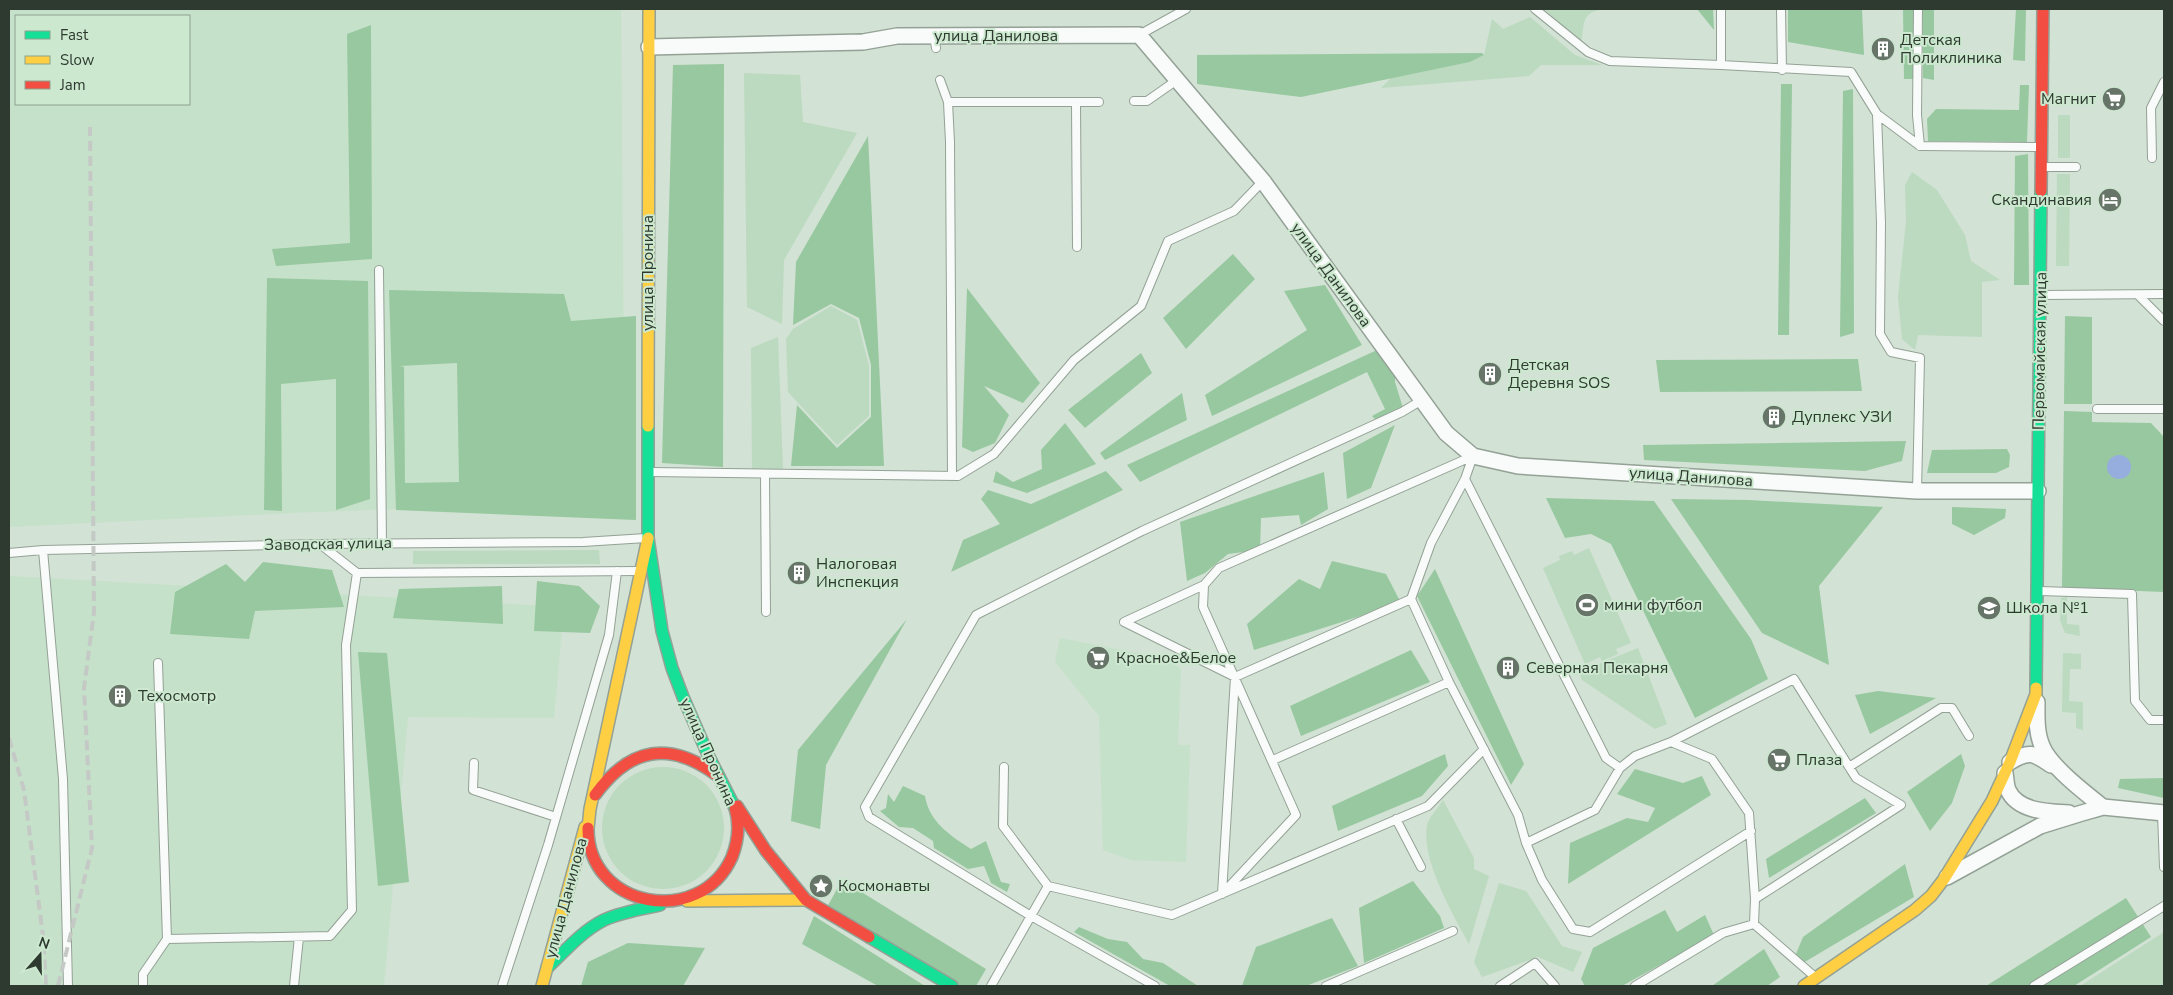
<svg xmlns="http://www.w3.org/2000/svg" width="2173" height="995" viewBox="0 0 2173 995" font-family="'Nunito Sans',sans-serif">
<style>
.built{fill:#c6e1ca;fill-rule:evenodd}
.green{fill:#bbdabf}
.forest{fill:#98c8a0;fill-rule:evenodd}
.water{fill:#96aede}
.lines{fill:none;stroke-linecap:round;stroke-linejoin:round}
.lane-casing{stroke:#94a196;stroke-width:10}
.street-casing{stroke:#94a196;stroke-width:18}
.fast-casing{stroke:#94a196;stroke-width:14}
.slow-casing{stroke:#94a196;stroke-width:14}
.jam-casing{stroke:#94a196;stroke-width:14}
.lane{stroke:#f8fbf9;stroke-width:8}
.street{stroke:#f8fbf9;stroke-width:15}
.fast{stroke:#16e098;stroke-width:11}
.slow{stroke:#ffcf43;stroke-width:11}
.jam{stroke:#f24e42;stroke-width:11}
.rail{stroke:#c4c9c6;stroke-width:4;stroke-dasharray:10 5;stroke-linecap:butt}
.labels{text-anchor:middle;dominant-baseline:central;stroke-width:4;stroke-linejoin:round;paint-order:stroke}
.street-label{font-size:16px;fill:#2e3a30;stroke:#cce8cf}
.poi-label{font-size:16px;fill:#2e3a30;stroke:#cce8cf;text-anchor:start}
</style>
<rect width="100%" height="100%" fill="#d2e2d4"/>
<!-- built -->
<path class="built" d="M9,9h612l4,500 -123,-4 -210,8 -283,14zM16,16h173v88h-173z
M9,576l555,31 -10,111 -146,-1 -24,269h-375z
M1060,638l82,16 30,9 9,6 -3,76h12l-4,117 -55,-2 -28,-10 -4,-134 -44,-54z"/>
<!-- green -->
<path class="green" d="M1544,9h59c-22,4 -18,13 -22,33z
M1530,17l45,38 27,10h-61l-12,11 -148,12 10,-10 79,-16 14,-7 8,-36 11,10z
M744,73l56,2 3,47 54,11 -73,127 -2,64 -35,-17z
M2058,115h12v43h-12z
M1912,172l25,18 28,45 6,26 29,19 -18,2v55l-64,-2 -3,15 -13,-11 -4,-42 8,-75 -1,-37z
M2057,174h13l-1,92h-13z
M831,306l26,14 12,46v50l-32,29 -49,-53 -2,-53 7,-10z
M778,337l5,132h-31l-1,-121z
M1589,548l42,95 -15,6 2,5 -16,7 -2,-4 -15,7 -42,-96 17,-8 -1,-4 13,-5 2,4z
M599,550l1,14h-187v-13z
M2067,597v27l12,1 1,11 -15,-3 -5,-13 1,-22z
M1638,648l29,76 -12,5 -73,-49 -3,-8z
M2063,653l18,1v15h-11l-1,32 14,1v28l-7,-2v-15l-14,-1z
M602 828a61 61 0 1 1 122 0a61 61 0 1 1-122 0Z
M1443,800l31,58v11l15,7 -20,68c-16,-30 -48,-84 -42,-118 1,-8 12,-19 16,-26z
M1499,883l27,8 36,55 20,6 -9,20 -35,-15 -56,20 -8,-15z
M2164,932v54h-84z"/>
<!-- forest -->
<path class="forest" d="M1697,9h16l1,21z
M1788,9h74l2,46 -76,-13z
M1903,9h10v70h-9z
M1923,9h11v71l-11,-2z
M2016,9h10l-1,52 -12,-1z
M371,25l1,234 -96,7 -4,-17 78,-6 -3,-209z
M1482,53l2,2 -14,7 -169,35 -104,-13v-29z
M724,64l-1,403 -61,-4 11,-398z
M1781,84h11l-3,251h-11z
M2020,85h9l-2,57 -99,-1 -1,-22 9,-10 83,1z
M1853,89l1,244 -14,4 3,-246z
M868,136l16,330h-93l6,-61 40,43 34,-31v-52l-12,-47 -28,-14 -38,21 3,-63z
M2028,154l1,131h-15l1,-129z
M1233,254l22,25 -69,70 -23,-31z
M267,278l101,3 2,218 -34,11v-131l-55,5 1,127 -18,-1z
M1325,285l37,60 -150,71 -7,-21 102,-65 -23,-39z
M967,288l73,95 -17,20 -39,-17 25,29 -14,28 -22,9 -11,-5z
M389,290l175,4 7,27 65,-5v204l-240,-10zM457,363l2,119 -54,1 -1,-116 -4,-1z
M2065,316l27,1v87h-28z
M1377,350l18,23v9l8,26 -26,13 -5,-5 13,-7 -18,-37 -227,110 -13,-17z
M1141,353l11,20 -67,55 -17,-18z
M1858,359l4,32 -202,1 -4,-32z
M1182,393l5,27 -82,40 -5,-7z
M2064,411l28,1v10l59,1 13,14v155l-102,-4z
M1065,423l31,41 -69,29 -34,-11 3,-11 17,11 29,-13 -1,-19z
M1395,425l-24,63 -24,11 -4,-46z
M1906,441l-4,20 -37,10 -221,-11 -1,-15z
M2007,449l3,6 -1,12 -13,6h-69l5,-23z
M1106,471l17,19 -172,82 12,-32 37,-16 -19,-25 7,-9 43,14z
M1324,472l4,37 -27,16 -2,-10 -38,3 -1,32 -32,4 -23,19 -18,8 -7,-59z
M1546,498l108,3 97,138 17,40 -73,39 -84,-174 -20,-10 -26,4z
M1671,499l77,1 135,7 -64,79 10,79 -67,-32z
M1952,507l54,2 -1,9 -31,17 -22,-11z
M1332,561l54,13 15,29 -147,47 -7,-26 52,-45 21,10z
M263,562l69,8 12,37 -89,4 -6,28 -79,-5 5,-42 51,-28 19,18z
M1435,569l89,195 -13,21 -94,-189z
M537,581l42,5 21,20 -10,27 -56,-2z
M502,586l1,38 -110,-6 6,-29z
M907,619l-81,146 -6,64 -29,-8 7,-71z
M1411,650l19,32 -129,54 -11,-30z
M358,652l29,1 22,229 -31,4z
M1878,691l58,7 -66,36 -15,-39z
M1445,754l3,12 -26,30 -84,35 -6,-25z
M1961,754l4,12 -13,37 -22,28 -23,-39z
M1635,769l48,14 19,-7 9,19 -143,89 2,-41 57,-25 21,4 7,-14 -38,-14z
M2164,778v20l-46,-10 2,-9z
M903,786l22,10c4,26 26,40 46,53l15,-8 15,41 9,2 -3,8 -16,-9 -7,-17 -16,3 -34,-21 -1,-7 -20,-13 -14,-1 -19,-16 6,-3 2,-14 6,8z
M1865,798l11,15 -107,65 -3,-19z
M1905,864l9,33 -111,66 -7,-9 7,-17z
M842,880l144,89 -10,17h-19l-131,-77z
M1413,881l27,35 4,12 -80,35 -5,-55z
M2126,898l25,39 -77,49h-88z
M1665,910l12,22 28,-17 9,20 -92,51h-37l-4,-7 12,-31z
M814,916l111,70h-47l-76,-42z
M1332,918l26,48 -52,20h-64l14,-39z
M1079,927l29,12 19,3 16,17 20,4 35,23h-28l-96,-54z
M628,943l77,5 -22,38h-102l7,-24z
M1764,949l16,28 -13,9h-55z"/>
<!-- water -->
<path class="water" d="M2107 467a12 12 0 1 1 24 0a12 12 0 1 1-24 0Z"/>
<g class="lines">
<!-- lane casing -->
<g class="lane-casing">
<path id="lane" d="M1535,9l53,43 22,9 111,4
M1721,9v56l130,7 26,42 43,32 121,1
M1781,9l1,61
M1918,9l-1,106 3,31
M1139,35l47,-26
M934,36l2,12
M940,80l8,22h151
M1134,101h13l30,-21
M948,102l2,40 2,334
M1076,103l1,144
M1877,114l4,109 -1,111 11,18 29,6 -3,133
M2152,158l-1,-50 13,-26
M2044,167h32
M379,270l3,273
M2042,295l122,-1
M2138,295l26,26
M2097,409h67
M1473,456l-8,23 -34,64 -20,56 38,83 69,133 8,28 69,-33 25,-42 15,-12 36,-14 41,17 37,54 6,86 -1,25 60,52
M651,472l307,4 36,-22 80,-94 67,-54 27,-65 66,-30 29,-30
M765,474l1,138
M1465,479l141,279 14,10
M320,544l37,29 281,-2
M43,550l20,229 5,207
M9,553l34,-3 277,-6 263,-2 63,-4
M1204,585l-1,22 93,208 -71,76
M2040,591l92,3 3,107 15,19h14
M158,663l9,276 163,-3 22,-26 -6,-265 11,-72
M1235,677l-111,-55 80,-37 15,-17 254,-112
M1671,742l123,-63 62,99 45,27 -146,94
M1273,760l176,-78
M474,763l-1,27 83,27
M1004,767l-1,59 45,60
M1849,767l92,-59h11l17,28
M2162,813l2,54
M1396,819l25,48
M1526,843l16,37 31,49 17,3 161,-101
M1222,894l13,-217 176,-78
M143,986v-12l24,-35
M294,986l5,-49
M502,986l46,-141 61,-210 8,-64
M991,986l57,-100 124,29 256,-109 56,-57
M1155,986l-124,-70 -162,-99 -4,-10 111,-192 166,-84 260,-119 20,-12
M1326,986l127,-55
M1500,986l35,-23 20,23
M1635,986l88,-53 31,-9
M2034,986l130,-80"/>
</g>
<!-- street casing -->
<g class="street-casing">
<path id="street" d="M649,47l214,-5 34,-6 242,-1 124,146 183,252 27,23 45,10 399,25h121
M2037,702c0,14 -1,30 5,44 8,20 43,47 61,61
M2010,762c19,-12 24,-9 41,3
M2005,773c1,5 1,12 3,17 10,22 41,22 61,23
M1947,877l93,-51 42,-13 21,-6 61,6"/>
</g>
<!-- fast casing -->
<g class="fast-casing">
<path id="fast" d="M648,426v112l14,93 10,37 11,29 26,60 26,51
M2036,688l5,-497
M869,937l83,49
M547,968c18,-17 35,-37 57,-48 17,-8 37,-11 56,-15"/>
</g>
<!-- slow casing -->
<g class="slow-casing">
<path id="slow" d="M648,426l1,-417
M588,828l2,-19 58,-271
M687,901l119,-1
M542,986l43,-159
M1804,986l111,-76 16,-14 13,-17 48,-78 18,-39 26,-68v-6"/>
</g>
<!-- jam casing -->
<g class="jam-casing">
<path id="jam" d="M2041,191l2,-182
M595,795c35,-48 75,-55 123,-19
M737,806l29,45 40,49 63,37
M588,828c-1,80 112,101 144,29 6,-16 8,-33 3,-49"/>
</g>
<!-- lane -->
<use href="#lane" class="lane"/>
<!-- street -->
<use href="#street" class="street"/>
<!-- fast -->
<use href="#fast" class="fast"/>
<!-- slow -->
<use href="#slow" class="slow"/>
<!-- jam -->
<use href="#jam" class="jam"/>
<!-- rail -->
<path class="rail" d="M9,738l15,52 19,146 3,50
M58,986l34,-138 -8,-160 10,-76 -4,-485"/>
</g>
<!-- icons -->
<defs>
<g id="building-disc" transform="scale(1.25)"><circle r="9.5" fill="#677569" stroke="#cce8cf"/><path d="M-4-6H4V6H1V3H-1V6H-4ZM-2.5-4.3h1.7v1.8h-1.7ZM.8-4.3h1.7v1.8H.8ZM-2.5-1h1.7V.8h-1.7ZM.8-1h1.7V.8H.8Z" fill="#fff"/></g>
<g id="supermarket-disc" transform="scale(1.25)"><circle r="9.5" fill="#677569" stroke="#cce8cf"/><path d="M-6-5.5h2.5l.6 2H6L4.5 2H-2.5L-4.4-4H-6ZM-1.5 3.2a1.3 1.3 0 1 0 .1 0ZM3 3.2a1.3 1.3 0 1 0 .1 0Z" fill="#fff"/></g>
<g id="hotel-disc" transform="scale(1.25)"><circle r="9.5" fill="#677569" stroke="#cce8cf"/><path d="M-6-4.5h1.5V1H6V5H4.5V3h-9V5H-6ZM-4 0a1.8 1.8 0 1 1 3.6 0ZM.5 0V-2.5h3Q6-2.5 6 0Z" fill="#fff"/></g>
<g id="stadium-disc" transform="scale(1.25)"><circle r="9.5" fill="#677569" stroke="#cce8cf"/><path d="M0-5a6.5 5 0 1 0 0 10a6.5 5 0 1 0 0-10ZM-3.5-1.8h7v3.6h-7Z" fill="#fff"/></g>
<g id="school-disc" transform="scale(1.25)"><circle r="9.5" fill="#677569" stroke="#cce8cf"/><path d="M0-5L7-2L0 1L-7-2ZM-4 1L0 2.5L4 1V4Q0 6-4 4Z" fill="#fff"/></g>
<g id="sight-disc" transform="scale(1.25)"><circle r="9.5" fill="#677569" stroke="#cce8cf"/><path d="M0-6L1.8-2.2L6-1.7L2.9 1.2L3.7 5.4L0 3.3L-3.7 5.4L-2.9 1.2L-6-1.7L-1.8-2.2Z" fill="#fff"/></g>
</defs>
<g fill-rule="evenodd">
<use href="#building-disc" x="1883" y="49"/>
<use href="#supermarket-disc" x="2114" y="99"/>
<use href="#hotel-disc" x="2110" y="200"/>
<use href="#building-disc" x="1490" y="374"/>
<use href="#building-disc" x="1774" y="417"/>
<use href="#building-disc" x="799" y="573"/>
<use href="#stadium-disc" x="1587" y="605"/>
<use href="#school-disc" x="1989" y="608"/>
<use href="#supermarket-disc" x="1098" y="658"/>
<use href="#building-disc" x="1508" y="668"/>
<use href="#building-disc" x="120" y="696"/>
<use href="#supermarket-disc" x="1779" y="760"/>
<use href="#sight-disc" x="821" y="886"/>
</g>
<g class="labels">
<!-- street labels -->
<g class="street-label">
<text x="996" y="36">улица Данилова</text>
<text transform="translate(648 273) rotate(-90)">улица Пронина</text>
<text transform="translate(1331 275) rotate(54)">улица Данилова</text>
<text transform="translate(2040 351) rotate(-89)">Первомайская улица</text>
<text transform="translate(1691 477) rotate(4)">улица Данилова</text>
<text transform="translate(328 544) rotate(-1)">Заводская улица</text>
<text transform="translate(708 752) rotate(66)">улица Пронина</text>
<text transform="translate(566 898) rotate(-75)">улица Данилова</text>
</g>
<!-- poi labels -->
<g class="poi-label">
<text x="1900" y="40">Детская<tspan x="1900" dy="18">Поликлиника</tspan></text>
<text x="2096" y="99" text-anchor="end">Магнит</text>
<text x="2092" y="200" text-anchor="end">Скандинавия</text>
<text x="1508" y="365">Детская<tspan x="1508" dy="18">Деревня SOS</tspan></text>
<text x="1792" y="417">Дуплекс УЗИ</text>
<text x="816" y="564">Налоговая<tspan x="816" dy="18">Инспекция</tspan></text>
<text x="1604" y="605">мини футбол</text>
<text x="2006" y="608">Школа №1</text>
<text x="1116" y="658">Красное&amp;Белое</text>
<text x="1526" y="668">Северная Пекарня</text>
<text x="138" y="696">Техосмотр</text>
<text x="1796" y="760">Плаза</text>
<text x="838" y="886">Космонавты</text>
</g>
</g>
<!-- border -->
<rect width="2173" height="995" fill="none" stroke="#2e3a30" stroke-width="20"/>
<!-- legend -->
<rect x="15" y="15" width="175" height="90" fill="#cce8cf" stroke="#8da28f"/>
<rect x="25" y="31" width="25" height="8" fill="#16e098" stroke="#8da28f"/>
<text x="60" y="40" font-size="15" fill="#2e3a30">Fast</text>
<rect x="25" y="56" width="25" height="8" fill="#ffcf43" stroke="#8da28f"/>
<text x="60" y="65" font-size="15" fill="#2e3a30">Slow</text>
<rect x="25" y="81" width="25" height="8" fill="#f24e42" stroke="#8da28f"/>
<text x="60" y="90" font-size="15" fill="#2e3a30">Jam</text>
<!-- north arrow -->
<g transform="translate(40 955) rotate(20)" stroke="#cce8cf" stroke-width="4" paint-order="stroke">
<path d="M0-4L9 19L0 12L-9 19Z" fill="#2e3a30"/>
<text y="-8" font-size="14" font-weight="bold" text-anchor="middle" fill="#2e3a30">N</text>
</g>
</svg>
